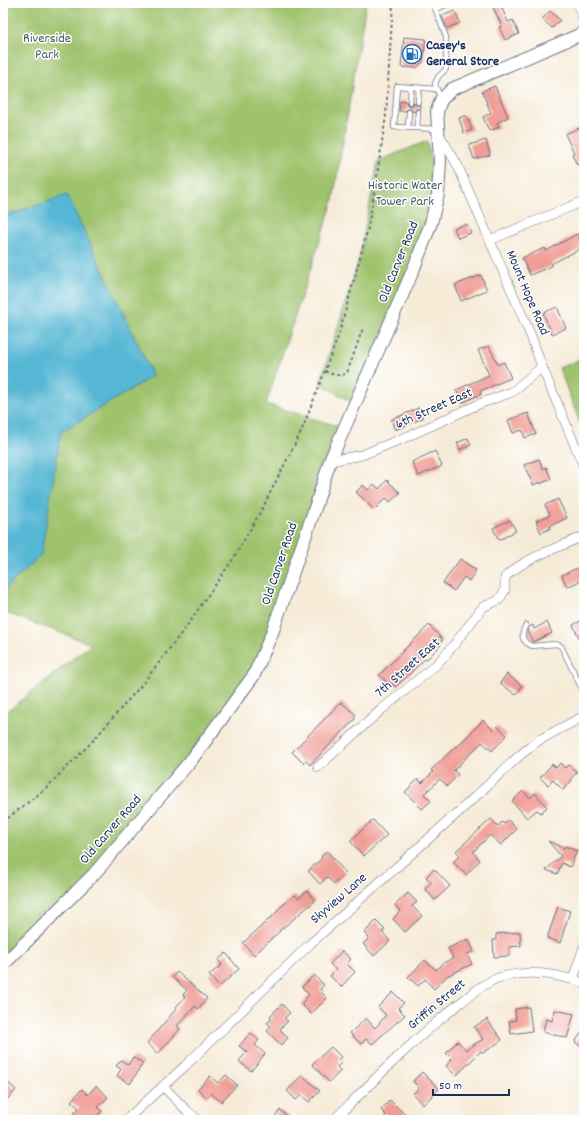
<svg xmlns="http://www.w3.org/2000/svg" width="587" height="1123" viewBox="0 0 587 1123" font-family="Dekko,sans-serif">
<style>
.green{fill:#9fc36d;stroke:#5d7966}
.water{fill:#56b7d4;stroke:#387399}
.building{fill:#f09d95}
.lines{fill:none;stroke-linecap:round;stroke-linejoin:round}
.service-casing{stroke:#687188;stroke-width:6}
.minor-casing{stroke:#687188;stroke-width:10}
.tertiary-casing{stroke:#687188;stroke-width:14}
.path{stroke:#687188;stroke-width:2;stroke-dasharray:3 3;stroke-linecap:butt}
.service{stroke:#fff;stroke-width:4.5}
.minor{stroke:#fff;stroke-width:9}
.tertiary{stroke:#fff;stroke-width:12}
.labels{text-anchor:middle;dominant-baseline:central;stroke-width:3;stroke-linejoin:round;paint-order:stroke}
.park-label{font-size:14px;fill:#435b62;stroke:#fff}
.poi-label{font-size:14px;font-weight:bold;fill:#1b2f5e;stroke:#fff;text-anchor:start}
.street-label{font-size:14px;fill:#1b2f5e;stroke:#fff}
</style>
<rect width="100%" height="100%" fill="#fff"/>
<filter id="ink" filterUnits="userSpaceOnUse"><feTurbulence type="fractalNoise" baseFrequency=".025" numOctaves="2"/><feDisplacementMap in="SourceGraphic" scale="8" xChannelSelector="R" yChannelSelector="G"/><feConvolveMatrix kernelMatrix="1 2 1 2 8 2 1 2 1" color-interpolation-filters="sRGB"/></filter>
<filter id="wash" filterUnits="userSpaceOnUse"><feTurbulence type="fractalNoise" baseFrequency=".012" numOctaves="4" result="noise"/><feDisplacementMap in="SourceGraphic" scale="16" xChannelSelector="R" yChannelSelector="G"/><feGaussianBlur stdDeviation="0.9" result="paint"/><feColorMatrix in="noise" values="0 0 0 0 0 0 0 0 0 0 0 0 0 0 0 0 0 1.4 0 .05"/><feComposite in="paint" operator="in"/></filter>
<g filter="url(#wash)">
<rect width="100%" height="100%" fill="#f6ebd7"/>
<!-- green -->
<path class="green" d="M3,3h363l-33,198 -67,203 78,24 -90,247 -181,220 -70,63v-243l88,-71 -88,-32z
M427,141l11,53 -84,210 -34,-21 39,-123 19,-99z
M584,358v76l-25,-66z"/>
<!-- water -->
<path class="water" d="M67,195l86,181 -92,56 -20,123 -38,36v-374z"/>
<g id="blocks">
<!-- building -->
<path class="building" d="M500,4l8,18 5,-2 6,14 -14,6 -6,-13 3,-1 -9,-19z
M455,11l5,12 -13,5 -5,-12z
M550,11l10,9 -8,8 -10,-9z
M404,37l22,2 -3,23 -7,6 -15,-1z
M495,86l13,31 -11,6 2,4 -10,4 -6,-14 8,-4 -9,-22z
M400,101h6l1,3 3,2 3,-2 1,-2 2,3h4v4h-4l-2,3h-1l-2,-3 -2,-1 -3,2 -1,1h-6z
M464,116h3l5,14 -8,3 -5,-15z
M584,126v36l-7,3 -5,-11 2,-1 -9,-19z
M486,140l4,15 -16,4 -5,-14z
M467,224l4,9 -13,5 -4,-10z
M577,234l4,8 -1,1 2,5 -31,16 1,2 -22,9 -8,-17 23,-10 1,3z
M481,275l6,15 -26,11 -6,-16z
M557,307l9,21 -14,6 -9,-21z
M489,346l9,19 6,-3 7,16 -31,13 1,3 -19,9 -6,-13 33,-15 -11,-25z
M419,408l4,10 -28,12 -4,-10z
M528,413l8,21 -11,4 -3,-8 -9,3 -5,-13z
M468,438l3,7 -11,5 -3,-7z
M435,451l7,15 -24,10 -6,-14z
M539,459l4,10 3,-2 5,12 -11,5v-2l-7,3 -9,-20z
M387,480l13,13 -10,9 -4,-4 -12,12 -18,-18 7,-7 5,5 6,-6 5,5z
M558,499l9,19 -17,8 1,2 -10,5 -5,-12 14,-6 -5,-10z
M510,520l6,11 -17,9 -6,-12z
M460,559l16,11 -7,11 -5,-4 -10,14 -11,-8z
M584,565v14l-17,8 -5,-12z
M584,619v29l-11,-23z
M547,622l5,11 -19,9 -6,-11 2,-4 4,-2 1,4z
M429,625l14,15 -4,3 2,2 -14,14 -1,-1 -30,29 -4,-3 -2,1 -11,-10z
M507,674l15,12 -6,9 -16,-12z
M341,702l15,13 -2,2 1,2 -45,46 -4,-5 -3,3 -11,-11z
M483,720l10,10 4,-4 10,9 -15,16 -10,-9 -28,28 4,5 -11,11 -7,-7 -16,15 7,7 -9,8 -17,-17 13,-13 4,4 11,-11 -2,-2 25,-24 1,1z
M560,763l5,5 3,-3 9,7 -6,7 1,1 -9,10 -10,-10 -5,5 -8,-7 12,-14 4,4z
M523,791l7,7 5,-5 12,14 -6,6 -4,-3 -10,8 -15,-17z
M491,819l7,7 4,-4 2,2 4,-4 9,9 -16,16 -11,-10 -17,17 7,8 -14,15 -13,-13 7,-7 -4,-4z
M373,820l14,15 -23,21 -14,-15z
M548,841l16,7 1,-2 12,5 -7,16 -8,-4 -5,11 -11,-4 15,-14z
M327,851l19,22 -12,11 -7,-7 -7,7 -12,-13 14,-13 -1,-2z
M434,869l16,17 -15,14 -10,-11 6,-7 -5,-5z
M307,891l8,10 -36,30h1l-26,24 -11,-12 35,-32 -1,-1 18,-15 3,3z
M408,893l9,9 -5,4 10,10 -17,16 -12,-13 7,-8 -5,-6z
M558,907l12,4 -10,32 -13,-5z
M376,921l9,9 -3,2 8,9 -16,15 -11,-12 6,-6 -5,-5z
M520,932l1,14 -12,1v9l-15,1 -1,-17h3v-6z
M468,939l6,12 -7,3 5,10 -25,12 -13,13 -9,-10 -7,7 -10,-9 17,-17 11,10 9,-8 8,-4 -5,-10z
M342,951l9,8 -4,5 8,8 -14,15 -11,-11 6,-6 -6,-6z
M226,953l13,16 -20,18 -10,-12 13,-10 -4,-5z
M177,972l30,26 -9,11 -3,-3 -18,20 3,3 -22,25 -11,-11 30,-35 -1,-1 9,-10 -2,-2 4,-5 -15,-13z
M314,975l10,10 -4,4 2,2 -1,1 6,6 -16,16 -10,-10 8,-9 -7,-8z
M393,992l11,11 -6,5 7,7 -33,29 -6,-5 -5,5 -11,-11 16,-15 9,10 11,-13 -8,-8z
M282,1004l8,9 -6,5 4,3 -8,8 8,9 -7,7 -14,-14 4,-5 -4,-3 5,-5 -2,-2z
M529,1007l3,24 -21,3 -2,-13 7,-1 -1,-11z
M555,1010l19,4 -7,24 -24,-6 3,-13 6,2z
M487,1019l15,21 -19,13 -2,-2 -25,25 -10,-10 6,-7 -6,-6 12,-12 8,9 17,-11 -9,-12z
M584,1029v20l-9,-7z
M250,1033l9,7 -4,5 10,9 -14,17 -12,-10 8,-9 -8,-6z
M331,1047l10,10 -3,3 3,3 -4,4 4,4 -12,11 -17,-18z
M133,1057l10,6 -13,21 -13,-8 4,-7 -5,-3 5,-6 7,5z
M422,1072l17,17 -16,16 -10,-11 6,-6 -6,-7z
M226,1075l11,10 -16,17 -10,-9 -4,5 -9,-9 12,-13 8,7z
M302,1075l18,16 -11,11 -8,-7 -5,5 -9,-9z
M3,1078l13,12 -13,14z
M96,1086l12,11 -10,10 4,4 -9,9h-25l11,-12 -8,-7 11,-12 6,6z
M390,1100l5,5 16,15h-29l4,-5 -5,-5z
M280,1110l12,10h-20z"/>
</g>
</g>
<g filter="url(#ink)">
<use href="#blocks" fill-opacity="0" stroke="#687188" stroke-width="1"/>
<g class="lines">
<!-- service casing -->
<g class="service-casing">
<path id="service" d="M433,3l13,34v32l-8,8 -3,7 6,16
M435,9l17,-6
M437,89l-40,-3 -3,41 44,2
M410,102l1,-15
M418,102l1,-14
M408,127l1,-15
M417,128l1,-16
M526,625c-6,10 -4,17 6,21l24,-2 5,2 23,47"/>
</g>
<!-- minor casing -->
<g class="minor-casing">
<path id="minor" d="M577,3l7,18
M3,4l2,-1
M439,134l18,30 74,172 11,31 42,100
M490,240l94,-39
M330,461l32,-6 49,-20 68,-31 33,-12 30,-25
M318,767l63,-57 55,-45 17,-19 30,-39 16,-7 6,-10v-13c20,-19 54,-30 79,-41
M573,979l11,-32
M163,1086l22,23 13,11
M126,1120l59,-54 125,-122 152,-135 57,-53 20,-16 45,-24
M334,1120c40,-40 80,-81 125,-116 14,-11 29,-25 47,-28 26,-6 54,-1 78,7"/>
</g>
<!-- tertiary casing -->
<g class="tertiary-casing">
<path id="tertiary" d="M3,965l91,-91 98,-115 62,-84 18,-42 44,-128 14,-44 84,-193 17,-45 7,-29 2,-33 -3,-50 4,-11 11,-11 132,-56"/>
</g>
<!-- path -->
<path class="path" d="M325,371c8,4 14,6 22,2l16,-45
M3,822l42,-33 45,-45 54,-62 42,-55 47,-68 28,-48 40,-79 37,-95 14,-50 16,-59 9,-52 9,-61 7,-112"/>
<!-- service -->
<use href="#service" class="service"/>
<!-- minor -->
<use href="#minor" class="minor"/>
<!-- tertiary -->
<use href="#tertiary" class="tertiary"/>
</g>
</g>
<!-- icons -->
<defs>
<g id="fuel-ring" transform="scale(1)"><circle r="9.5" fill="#fff" stroke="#1f6fb2" stroke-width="1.5"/><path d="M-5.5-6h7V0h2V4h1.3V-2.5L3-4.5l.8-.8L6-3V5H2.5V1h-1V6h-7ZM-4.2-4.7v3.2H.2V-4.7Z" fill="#1f6fb2"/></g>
</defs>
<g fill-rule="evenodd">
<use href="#fuel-ring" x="412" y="54"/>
</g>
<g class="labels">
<!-- park labels -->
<g class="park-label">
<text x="47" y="39">Riverside<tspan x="47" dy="16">Park</tspan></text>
<text x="405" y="186">Historic Water<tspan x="405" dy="16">Tower Park</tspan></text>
</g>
<!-- poi labels -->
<g class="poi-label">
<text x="426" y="46">Casey's<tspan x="426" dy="16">General Store</tspan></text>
</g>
<!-- street labels -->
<g class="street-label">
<text transform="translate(399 262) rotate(-68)">Old Carver Road</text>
<text transform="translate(527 293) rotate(67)">Mount Hope Road</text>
<text transform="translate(434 409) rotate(-24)">6th Street East</text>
<text transform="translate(280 564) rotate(-71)">Old Carver Road</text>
<text transform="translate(408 668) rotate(-42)">7th Street East</text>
<text transform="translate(111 830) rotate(-49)">Old Carver Road</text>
<text transform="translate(339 899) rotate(-41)">Skyview Lane</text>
<text transform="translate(437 1005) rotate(-40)">Griffin Street</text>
</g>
</g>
<!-- margin -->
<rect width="587" height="1123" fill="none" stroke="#fff" stroke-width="16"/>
<!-- scale -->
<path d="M433 1089v6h76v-6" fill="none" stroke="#1b2f5e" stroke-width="2"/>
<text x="439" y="1089" font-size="12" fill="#1b2f5e" stroke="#ffffff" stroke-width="3" paint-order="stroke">50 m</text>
</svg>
